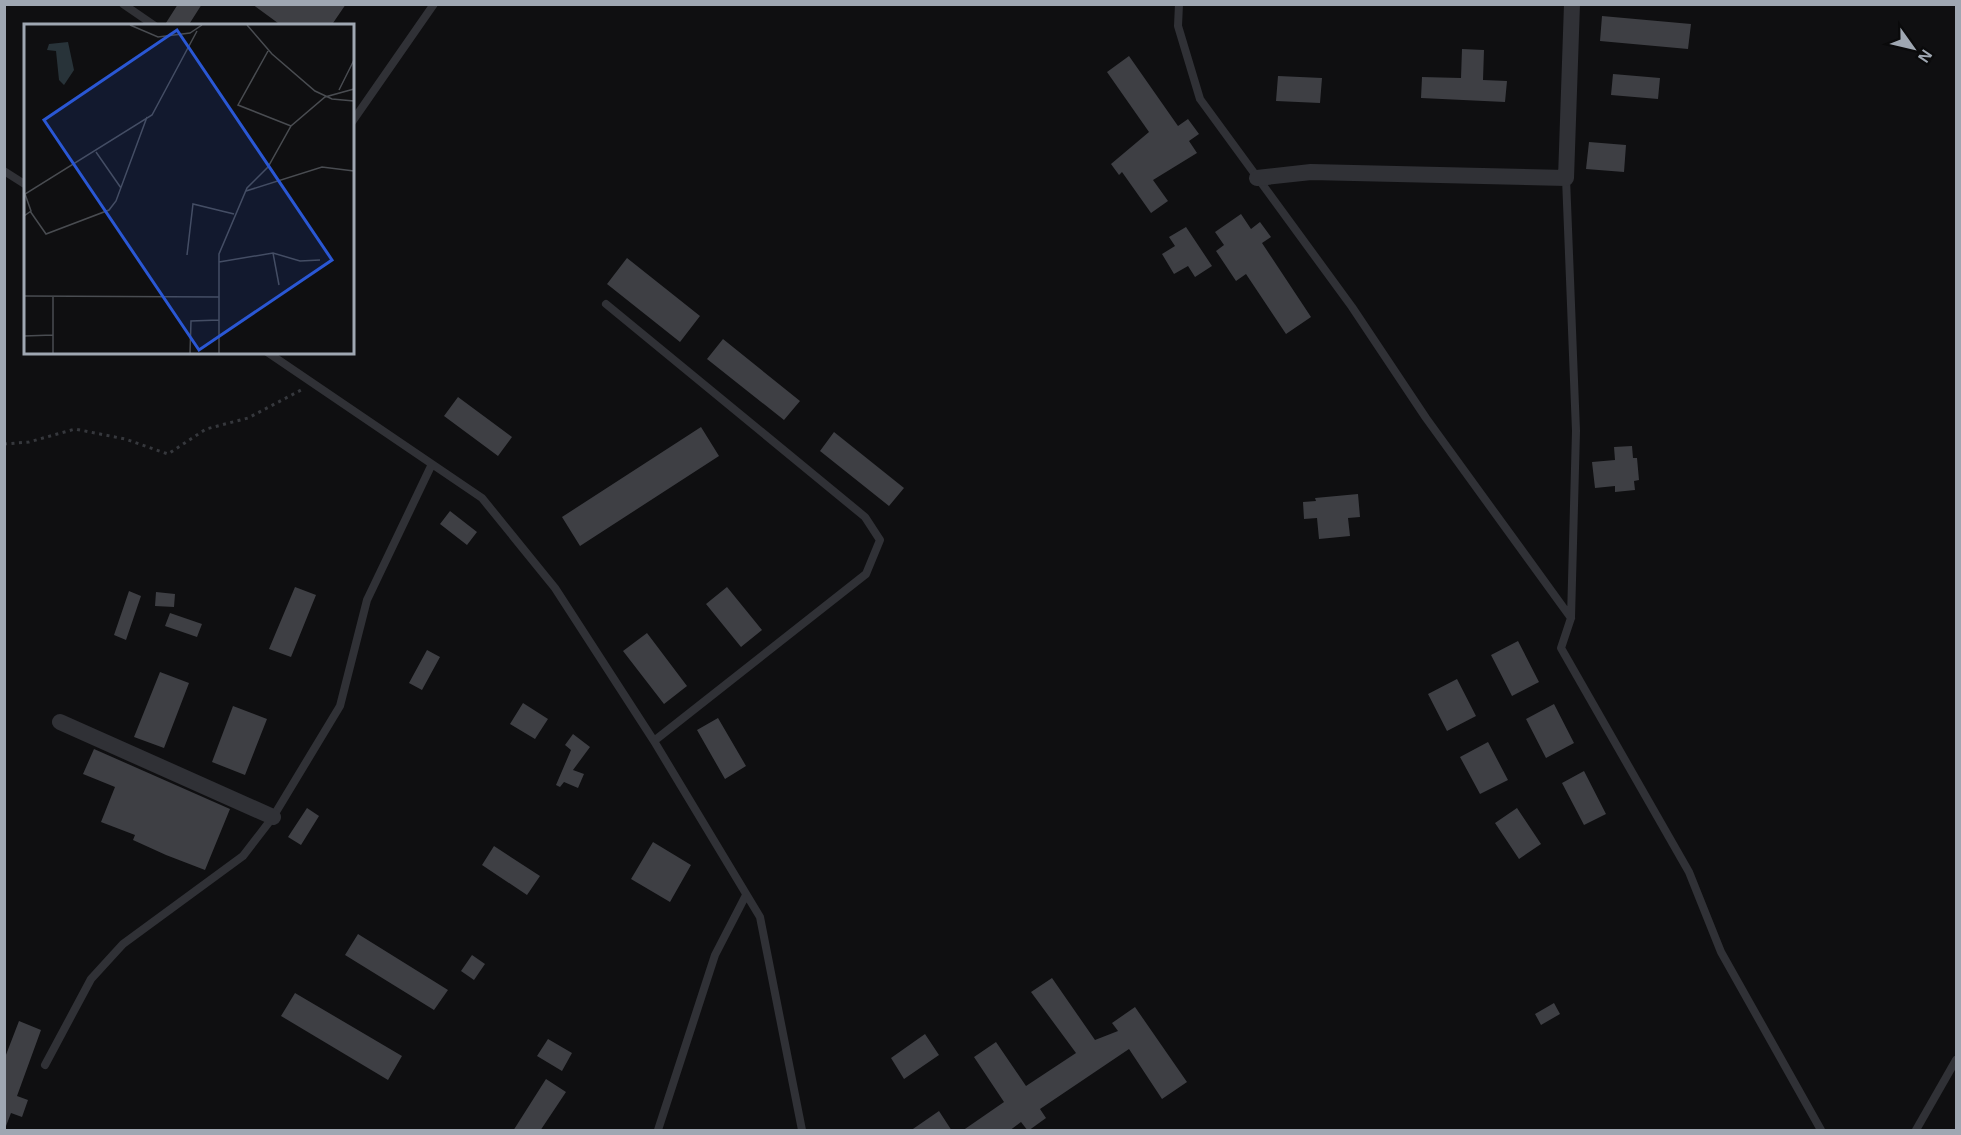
<svg xmlns="http://www.w3.org/2000/svg" width="1961" height="1135" viewBox="0 0 1961 1135" font-family="Helvetica,sans-serif">
<style>
.building{fill:#3e3f44}
.lines{fill:none;stroke-linecap:round;stroke-linejoin:round}
.path{stroke:#36383d;stroke-width:3;stroke-dasharray:3 4.5;stroke-linecap:butt}
.lane{stroke:#303136;stroke-width:8}
.street{stroke:#303136;stroke-width:16}
.inset-road{fill:none;stroke:#494c51;stroke-width:1.5}
.view{fill:#2a57d4;fill-opacity:0.15;stroke:#2a57d4;stroke-width:3}
.inset-edge{fill:none;stroke:#9fa7b2;stroke-width:3}
</style>
<rect width="100%" height="100%" fill="#0f0f11"/>
<!-- building -->
<path class="building" d="M178,4h24l-14,22h-24z
M252,4h94l-15,22h-49z
M1602,16l89,8 -3,25 -88,-8z
M1462,49l22,1 -1,30 24,1 -2,21 -84,-4 1,-21 39,1z
M1129,56l49,70 10,-7 11,15 -10,7 8,12 -44,27 15,21 -17,12 -29,-41 -3,3 -8,-11 38,-32 -42,-60z
M1613,74l47,4 -2,21 -47,-4z
M1278,76l44,2 -2,25 -44,-2z
M1589,142l37,3 -2,27 -38,-3z
M1241,214l10,15 9,-7 11,15 -9,6 49,74 -25,17 -40,-60 -10,7 -20,-30 8,-6 -9,-13z
M1186,227l26,39 -17,11 -7,-11 -14,8 -12,-20 13,-8 -6,-9z
M627,258l73,58 -20,26 -73,-58z
M723,339l77,62 -16,19 -77,-61z
M458,397l54,40 -14,19 -54,-40z
M701,427l18,29 -139,90 -18,-29z
M834,432l70,56 -15,18 -69,-55z
M1632,446l1,12h4l2,22 -5,1 1,9 -20,2v-6l-20,2 -3,-26 23,-2 -1,-13z
M1358,494l2,23 -12,1 2,18 -31,3 -2,-21 -13,1 -1,-17 13,-1 -1,-3z
M450,511l27,21 -10,13 -27,-21z
M295,587l21,8 -25,62 -22,-8z
M727,587l35,43 -21,17 -35,-43z
M129,591l12,5 -15,44 -12,-5z
M156,592l19,2 -1,13 -19,-1z
M170,613l32,11 -5,13 -32,-11z
M647,633l40,53 -23,18 -41,-53z
M1518,641l21,41 -27,14 -21,-41z
M427,650l13,7 -18,33 -13,-7z
M160,672l29,11 -25,65 -30,-11z
M1457,679l19,37 -29,15 -19,-37z
M523,703l25,16 -13,20 -25,-15z
M1554,704l20,39 -28,15 -20,-39z
M233,706l34,13 -22,56 -33,-13z
M718,718l28,48 -21,13 -28,-49z
M573,734l17,13 -17,23 11,4 -6,14 -14,-6 -4,5 -4,-2 15,-35 -6,-5z
M1488,742l20,38 -28,14 -20,-37z
M94,749l136,60 -25,61 -39,-15 -33,-15 2,-5 -34,-13 14,-35 -32,-13z
M1584,771l22,43 -22,11 -22,-42z
M307,808l12,8 -18,29 -13,-8z
M1517,808l24,36 -22,15 -24,-36z
M653,842l38,23 -21,37 -39,-23z
M494,846l46,30 -13,19 -45,-30z
M358,934l90,56 -14,20 -89,-55z
M472,955l13,9 -11,16 -13,-9z
M1052,978l43,62 23,-9 -6,-8 23,-16 52,75 -25,17 -33,-50 -89,60 6,9 -18,13 -7,-9 -12,9h-47l42,-29 -30,-45 22,-15 30,44 50,-33 -45,-61z
M295,993l107,63 -14,24 -107,-64z
M1554,1003l6,11 -19,11 -6,-11z
M19,1021l22,9 -24,66 11,4 -6,17 -11,-4 -5,13 -2,-66z
M925,1034l14,21 -35,24 -13,-21z
M548,1039l24,14 -10,18 -25,-15z
M546,1079l20,13 -26,39h-27z
M939,1111l13,20h-42z"/>
<g class="lines">
<!-- path -->
<path class="path" d="M4,444l25,-2 46,-13 50,10 43,15 38,-25 42,-11 55,-29"/>
<!-- lane -->
<path class="lane" d="M123,4l32,22
M1179,4l-1,22 22,73 152,208 74,111 145,200
M352,122l82,-118
M4,171l22,14
M1566,178l10,253 -5,187 -10,30 128,224 32,80 100,178
M606,304l259,213 15,23 -14,34 -212,167
M267,352l215,146 73,90 99,153 106,176 42,213
M45,1065l46,-86 32,-35 120,-88 30,-39 67,-111 27,-106 65,-136
M658,1130l57,-175 31,-60
M1916,1130l40,-70"/>
<!-- street -->
<path class="street" d="M1257,178l54,-6 255,6 6,-174
M60,722l213,95"/>
</g>
<!-- overview -->
<g transform="translate(24 24)">
<rect width="330" height="330" fill="#0f0f11"/>
<path d="M44,18l6,28 -10,15 -5,-5 -3,-29 -9,-1 2,-6z" fill="#283339"/>
<path class="inset-road" d="M106,1l28,12 32,-4 12,-8M223,1l25,29 43,37 17,8 22,2M244,27l-30,54 53,21M315,66l15,-30M72,128l25,36M222,167l76,-24 32,4M6,187l16,23 63,-24 7,-9 31,-84M0,192l7,-5 -6,-17 127,-79 45,-84M249,229l6,32M163,231l6,-51 41,10M195,238l54,-9 27,8 20,-1M0,272l195,1v-43l28,-66 21,-21 23,-41 34,-29 29,-8M195,273v56M0,312l29,-1M29,329v-57M166,329l1,-32 28,-1"/>
<path class="view" d="M153,6l155,230 -133,90 -155,-230z"/>
<rect width="330" height="330" class="inset-edge"/>
</g>
<!-- border -->
<rect width="1961" height="1135" fill="none" stroke="#9fa7b2" stroke-width="12"/>
<!-- north arrow -->
<g transform="translate(1913 48) rotate(124)" stroke="#0a0a0b" stroke-width="4.5" paint-order="stroke">
<path d="M0-4.5L10 22L0 15L-10 22Z" fill="#9fa7b2"/>
<text y="-9" font-size="16" font-weight="bold" text-anchor="middle" fill="#9fa7b2">N</text>
</g>
</svg>
